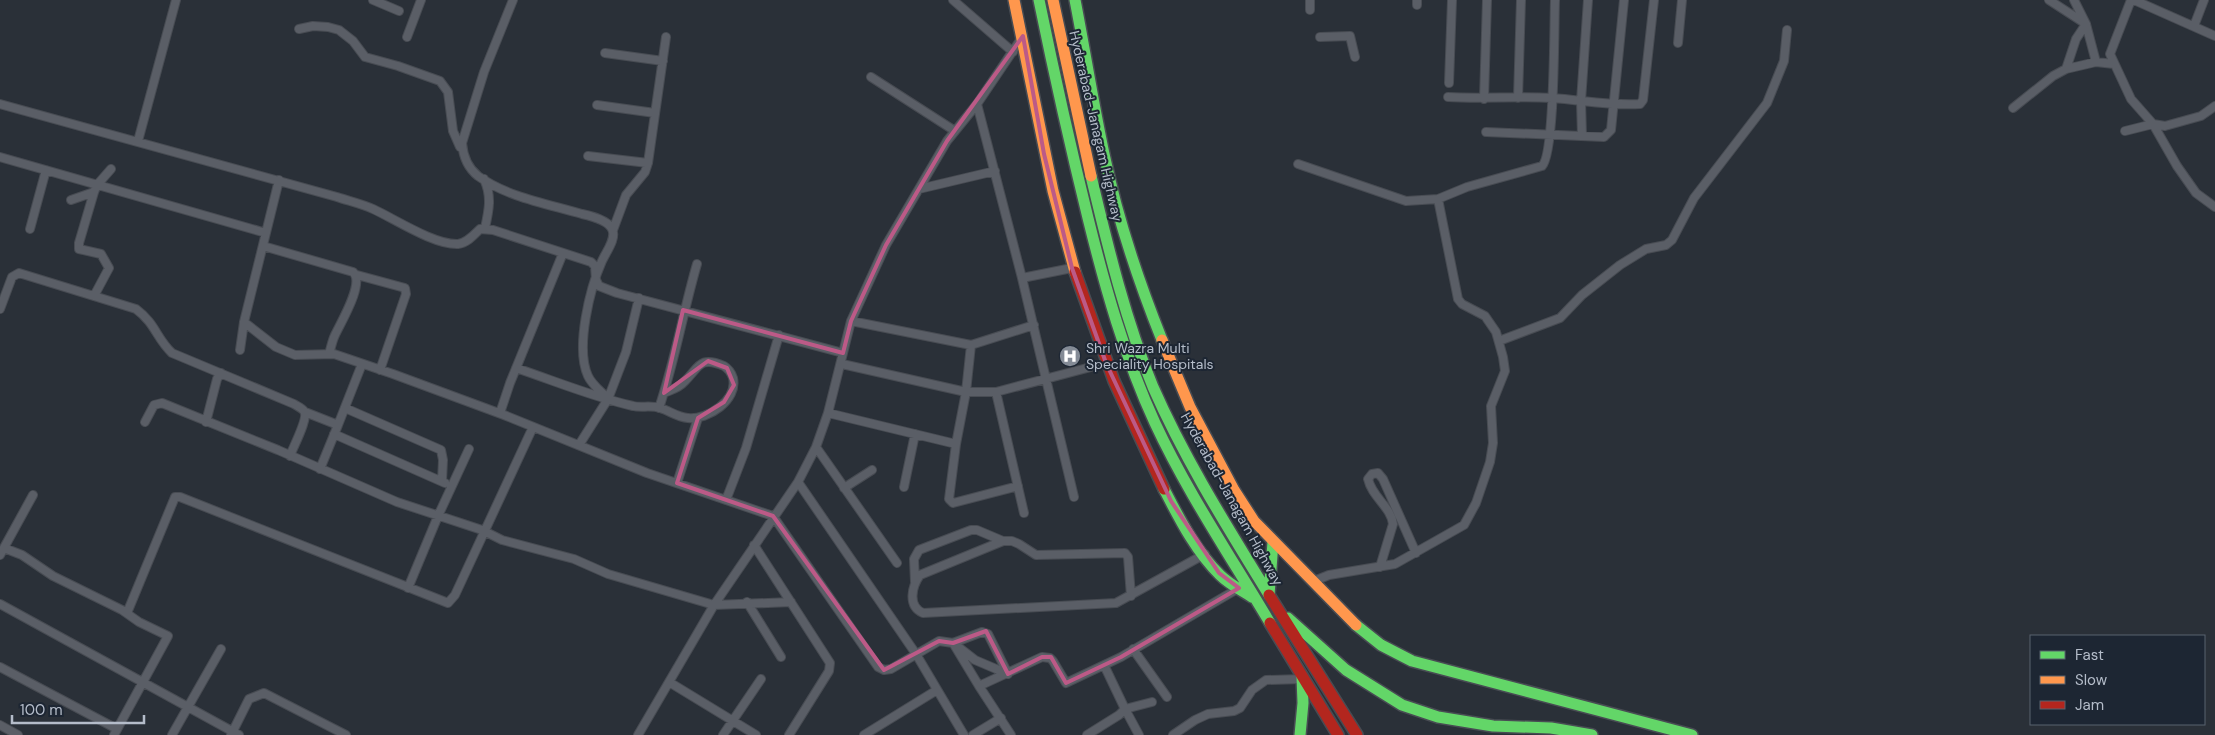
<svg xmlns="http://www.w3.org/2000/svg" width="2215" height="735" viewBox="0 0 2215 735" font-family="'DM Sans',sans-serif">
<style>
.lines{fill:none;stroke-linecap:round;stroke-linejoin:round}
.street-casing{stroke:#484c53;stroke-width:10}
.fast-casing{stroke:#484c53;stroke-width:14}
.slow-casing{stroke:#484c53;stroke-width:14}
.jam-casing{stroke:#484c53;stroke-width:14}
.street{stroke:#5a5e66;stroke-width:8}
.fast{stroke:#63d668;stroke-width:11}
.slow{stroke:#ff974d;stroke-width:11}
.jam{stroke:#b3261e;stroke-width:11}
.marked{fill:none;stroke:#bc5a87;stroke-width:4;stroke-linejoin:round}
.labels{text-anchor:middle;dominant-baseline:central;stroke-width:4;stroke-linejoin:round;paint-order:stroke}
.street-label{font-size:14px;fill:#b4bcc9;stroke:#1d2633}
.poi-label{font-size:14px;fill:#b4bcc9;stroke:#1d2633;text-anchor:start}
</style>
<rect width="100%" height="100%" fill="#2a3038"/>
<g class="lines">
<!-- street casing -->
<g class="street-casing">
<path id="street" d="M373,0l26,11
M513,0l-29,72 -22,71c1,12 6,25 16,33 29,21 70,28 104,38 9,2 26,6 30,15 5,9 -6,23 -10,32 -12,27 -27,87 -14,115 4,9 14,16 20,23
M953,0l60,52
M1310,0v10
M2074,0l12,24 10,38 18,2
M2131,0l-21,54 21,45 22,25 24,42 19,27 19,14
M2134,0l81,36
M1417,5v-5
M2194,26l10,-26
M299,29l14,-3 15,1 11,3 14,11 12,16 33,9 42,15 8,11 5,39 7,16
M407,37l14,-37
M1320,37l30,-1 5,21
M1678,43l4,-43
M605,53l58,8
M2066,69l30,-7
M871,77l84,54
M1449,83l3,-83
M1448,97c34,2 69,-1 104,1 30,2 59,8 88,6l3,-4 11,-100
M1518,98l3,-98
M1484,99l3,-99
M0,104l337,93c12,4 25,7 36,12 22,10 61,36 85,35 9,-1 16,-9 22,-15l13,1 98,32 4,4 1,14 3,6 18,7 226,60
M977,104l45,174 50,-10
M597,105l58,8
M2013,108l40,-32 13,-7 10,-30 10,-15 -37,-24
M2125,131l28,-7 12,2 36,-10 14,-10
M1486,132l118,5 7,-7 13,-130
M1582,136l-1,-35 7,-101
M138,141l38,-141
M588,156l60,7
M0,157l266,76
M1298,164l108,37 32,-2 29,-12 75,-21c13,-12 12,-141 13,-166
M484,179c8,17 5,31 1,49
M919,189l76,-18
M71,200l23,-8
M30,229l16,-59
M613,230l13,-35 19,-23 3,-9 18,-126
M263,246l90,26c12,11 -12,50 -18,63 -3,6 -4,13 -6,19
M357,275l48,13 1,6 -26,76
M1022,278l52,219
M94,296l15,-28 -8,-14 -22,-5v-6l15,-51 3,-7 14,-16
M0,309l12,-32 7,-4 117,36c20,15 20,29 36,44l122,51c3,2 8,4 10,7 5,7 -11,36 -14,45
M244,322l32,25 19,8 39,-1 59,20 111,41 143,58 126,43 105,151 6,3 7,-1 48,-28 14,2 26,43 63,-29 8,1 3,3 13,22 55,-26 118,-69
M1499,341l61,-23 22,-23 38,-30 26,-16 20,-4 6,-5 22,-42 73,-95 17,-42 3,-31
M971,345l63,-20
M240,350l4,-28 35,-142
M842,364l124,28h30l110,-29
M516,368c39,13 77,29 117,38 8,2 18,-1 27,2 10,3 17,9 28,10 20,2 50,-18 45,-40 -2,-6 -4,-9 -9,-12 -25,-11 -25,2 -40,16 -5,6 -13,8 -20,11
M996,392l28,121
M345,408l96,42 2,10 -1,21
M659,408c16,-47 24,-96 38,-144
M305,412l33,13 -18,44
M500,413l10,-30 53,-130
M828,413l128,31 10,-52 5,-47 -120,-24
M145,422l9,-17 8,-2 116,47 119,52 85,28 20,10 72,19 34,15 106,31 77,-3
M206,422l11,-43 4,-6
M338,425l24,-61
M334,434l111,49
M956,444l-7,55 4,4 65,-17
M579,445l29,-46 18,-47 13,-54
M816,447l81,116
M798,482l118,172 48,81
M677,483l21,-65
M904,487l11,-53
M844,488l28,-18
M726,500l20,-52 33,-113
M754,545l76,118 -1,8 -40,64
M4,548l18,7 31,21 69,34 17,12 29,14 -54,99
M0,555l33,-60
M1380,567l13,-43c-2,-17 -21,-27 -25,-45l4,-5 6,-1 5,6 33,74
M1314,581l15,-6 66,-11 69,-39 12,-22 14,-41 3,-19 -2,-37 14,-35 -2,-14 -7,-25 -11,-16 -23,-12 -4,-5 -20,-100
M915,582l-1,-23 5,-9 52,-20h6l26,11
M408,588l30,-72 31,-67
M1131,596l-3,-39 -3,-4 -89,2 -17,-11 -7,-3h-9l-83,34c-8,11 -13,31 3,38l193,-10 89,-49
M747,602l34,55
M0,604l239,131
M127,613l48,-116h5l268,106 7,-8 78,-168
M953,643l29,-11 6,2 20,40
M957,646l18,14 33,14
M1133,649l34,48
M0,667l117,62
M669,682l87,53
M979,686l32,49
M0,725l18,10
M172,735l49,-86
M231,735l18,-36 15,-6 82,42
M638,735l76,-130 84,-123 18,-35 12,-34 23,-92 35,-76 61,-104 30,-37 46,-68
M723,735l38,-56
M864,735l73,-45
M973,735l28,-17
M1087,735l32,-20 6,-6 -21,-44
M1139,735l-14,-26 27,-7
M1173,735l22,-15 13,-6 26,-3 6,-3 12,-18 14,-10 36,-1"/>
</g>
<!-- fast casing -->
<g class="fast-casing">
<path id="fast" d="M1039,0c15,73 31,145 49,218 17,69 37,140 67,205 32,69 76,134 115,200
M1075,0c10,51 18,103 29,154 13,63 34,126 58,186
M1091,176c17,71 34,143 62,211 32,73 75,141 116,208
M1164,489c15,29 32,63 56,86 9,9 21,15 32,22
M1269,595l4,-53
M1288,618l58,52 56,35 36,12 55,9 58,2 41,7
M1356,625l25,20 31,16 280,74
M1300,735l3,-32 -1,-26"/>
</g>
<!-- slow casing -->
<g class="slow-casing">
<path id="slow" d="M1014,0l39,191 22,81
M1053,0l38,176
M1162,340l28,67 44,83 20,31 102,104"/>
</g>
<!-- jam casing -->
<g class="jam-casing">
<path id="jam" d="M1075,272l39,109 50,108
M1269,595l88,140
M1270,623l68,112"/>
</g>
<!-- street -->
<use href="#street" class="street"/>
<!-- fast -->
<use href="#fast" class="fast"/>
<!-- slow -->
<use href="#slow" class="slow"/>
<!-- jam -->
<use href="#jam" class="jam"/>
</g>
<!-- marked area -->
<path class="marked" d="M1023,36l21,118 28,114 34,95 65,138 48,72 20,15 -118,69 -55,26 -15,-26h-9l-34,17 -22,-43 -33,12 -14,-2 -55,29 -111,-154 -96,-33 21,-65 26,-16 10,-17 -7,-17 -19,-7 -44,32 19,-83 160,43 8,-32 35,-76 61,-104z"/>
<!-- icons -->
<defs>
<g id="hospital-disc" transform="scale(1.125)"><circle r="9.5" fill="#848b96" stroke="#1d2633"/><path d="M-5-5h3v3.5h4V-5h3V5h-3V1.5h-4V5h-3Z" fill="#fff"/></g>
</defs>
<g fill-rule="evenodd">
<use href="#hospital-disc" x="1070" y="356"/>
</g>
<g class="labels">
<!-- street labels -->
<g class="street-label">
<text transform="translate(1096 126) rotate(77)">Hyderabad-Janagam Highway</text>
<text transform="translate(1232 499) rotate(61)">Hyderabad-Janagam Highway</text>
</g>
<!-- poi labels -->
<g class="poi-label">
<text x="1086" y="348">Shri Wazra Multi<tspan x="1086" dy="16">Speciality Hospitals</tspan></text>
</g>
</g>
<!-- legend -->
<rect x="2030" y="635" width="175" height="90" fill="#1d2633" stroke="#59626f"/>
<rect x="2040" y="651" width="25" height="8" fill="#63d668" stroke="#59626f"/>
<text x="2075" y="660" font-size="15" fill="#b4bcc9">Fast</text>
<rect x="2040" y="676" width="25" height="8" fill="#ff974d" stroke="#59626f"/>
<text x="2075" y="685" font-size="15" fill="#b4bcc9">Slow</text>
<rect x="2040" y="701" width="25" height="8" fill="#b3261e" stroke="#59626f"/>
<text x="2075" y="710" font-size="15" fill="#b4bcc9">Jam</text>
<!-- scale -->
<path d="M12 715v8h132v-8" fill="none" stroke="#b4bcc9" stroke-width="2.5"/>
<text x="20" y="715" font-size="15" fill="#b4bcc9" stroke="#1d2633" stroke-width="4" paint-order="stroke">100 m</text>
</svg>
